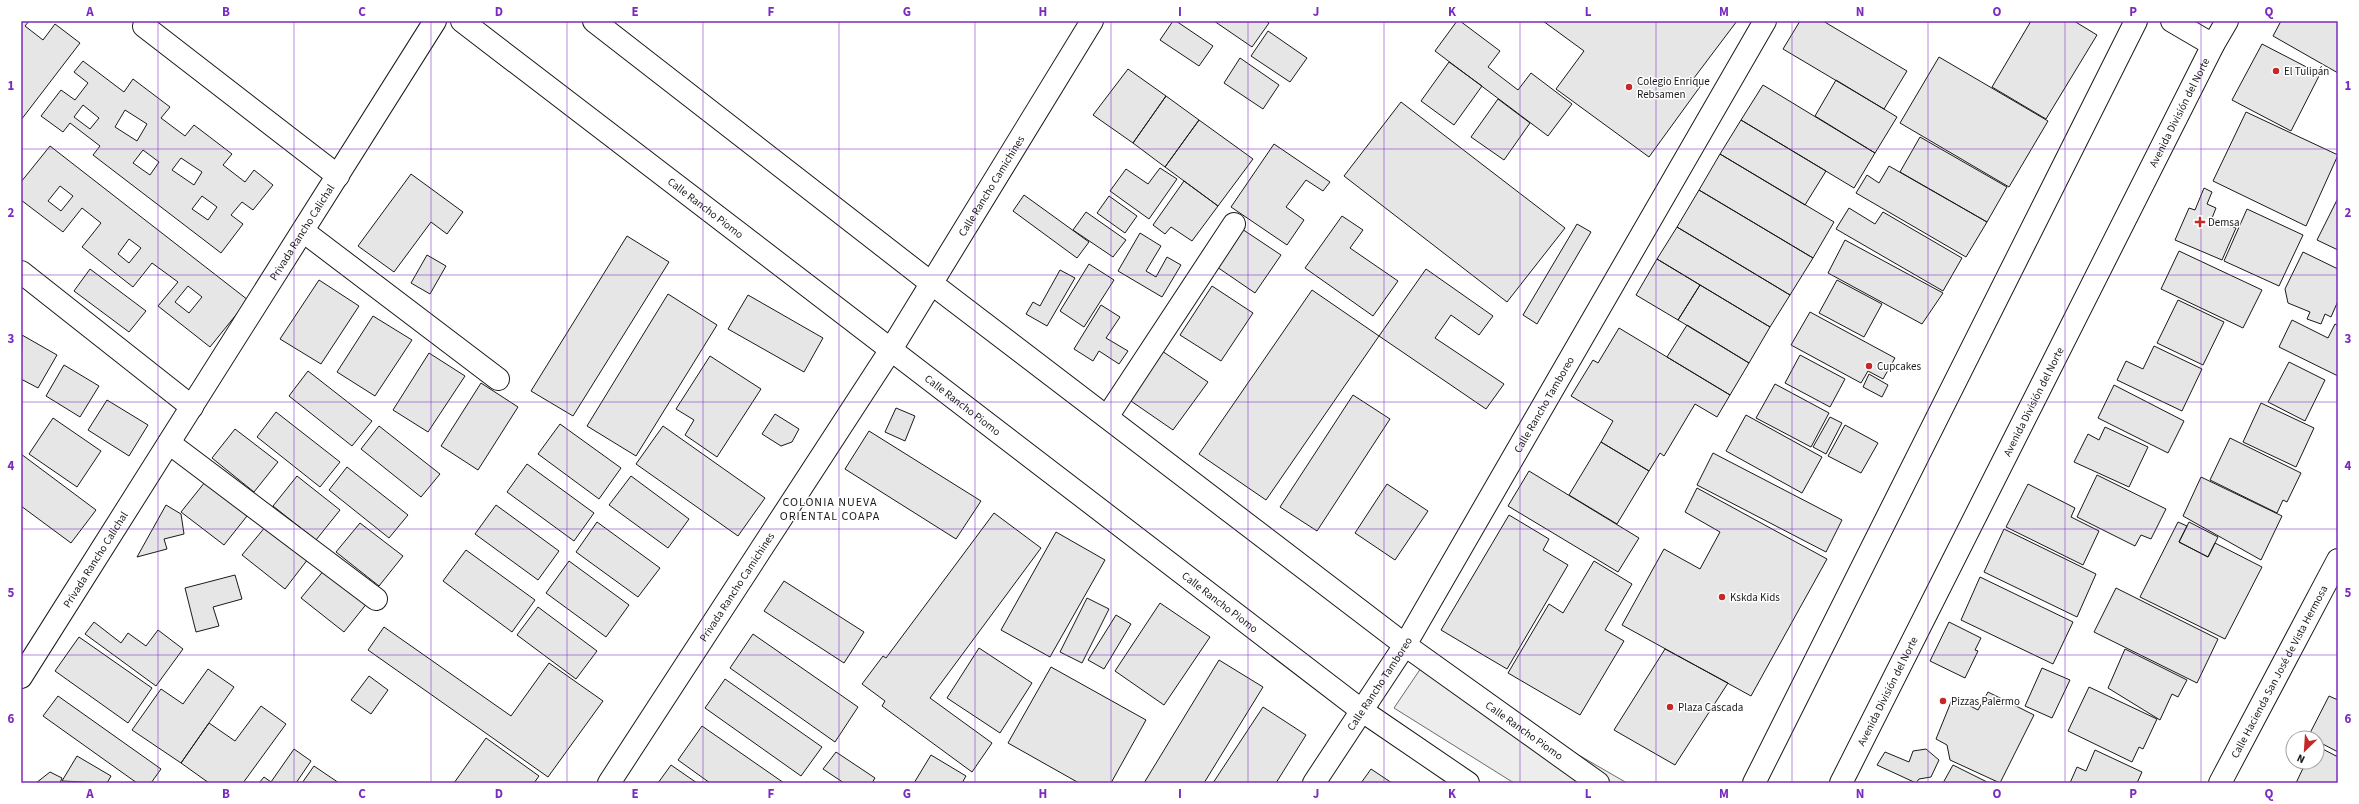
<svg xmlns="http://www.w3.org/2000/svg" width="2359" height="804" viewBox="0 0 2359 804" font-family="'Source Sans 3',sans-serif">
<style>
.built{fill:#ededed;stroke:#6a6a6a}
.building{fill:#e6e6e6;stroke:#1a1a1a;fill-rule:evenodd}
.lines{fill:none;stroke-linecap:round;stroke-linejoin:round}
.street-casing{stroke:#1a1a1a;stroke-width:24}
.secondary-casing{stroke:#1a1a1a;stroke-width:24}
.street{stroke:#fff;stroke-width:22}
.secondary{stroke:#fff;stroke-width:22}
.grid{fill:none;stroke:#7b2cbf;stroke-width:1;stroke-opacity:0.55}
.poi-dot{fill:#c62828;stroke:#fff;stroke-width:1.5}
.labels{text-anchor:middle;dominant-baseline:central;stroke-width:3;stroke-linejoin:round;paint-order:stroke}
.poi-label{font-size:11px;fill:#1a1a1a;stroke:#fff;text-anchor:start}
.street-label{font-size:11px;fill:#1a1a1a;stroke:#fff}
.neighbourhood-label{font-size:12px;letter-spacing:1px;fill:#1a1a1a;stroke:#fff}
.neatline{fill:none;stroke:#7b2cbf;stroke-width:1.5}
.grid-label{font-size:13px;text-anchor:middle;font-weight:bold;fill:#7b2cbf}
</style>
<rect width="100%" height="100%" fill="#fff"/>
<!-- built -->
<path class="built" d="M1423,665l204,118h-113l-120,-75z"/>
<!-- building -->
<path class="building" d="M21,21h8l-4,5 18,14 12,-16 25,19 -59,77z
M1173,21h3l37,25 -14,20 -39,-26z
M1214,21h52l3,2 -17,24z
M1457,21h3l40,30 -12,16 30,23 13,-17 41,31 -24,32 -113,-85z
M1543,21h194l-43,57 8,6 -53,73 -93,-68 28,-38z
M1800,21h23l84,50 -23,38 -101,-60z
M2031,21h43l23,14 -51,84 -54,-32z
M2281,21h57v52l-65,-37z
M1268,31l39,27 -17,24 -39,-26z
M2262,44l58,30 -29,57 -59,-31z
M1939,57l109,64 -39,66 -109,-64z
M1240,58l39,27 -16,24 -39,-26z
M83,61l41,31 9,-13 37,28 -9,11 24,18 9,-11 38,29 -9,11 22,17 9,-12 19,15 -20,25 -11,-8 -11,13 12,9 -22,29 -128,-98 7,-9 -30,-23 -7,9 -22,-16 20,-26 14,10 13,-17 -14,-11zM83,105l16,13 -9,11 -16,-12zM125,110l22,14 -10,17 -22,-14zM143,150l16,12 -9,13 -17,-12zM181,158l21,14 -8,13 -22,-15zM202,196l15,11 -9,13 -16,-11z
M1449,62l33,24 -28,39 -33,-24z
M1128,69l38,27 -33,47 -40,-28z
M1836,80l61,37 -22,36 -60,-37z
M1763,85l112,68 -21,35 -113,-68z
M1166,96l33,24 -34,47 -32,-24z
M1498,99l32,24 -26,37 -33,-23z
M1401,102l164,126 -58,74 -163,-126z
M2246,112l92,43 -32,71 -93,-45z
M1199,120l54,39 -35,47 -53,-39z
M1741,120l85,51 -21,34 -85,-51z
M1920,137l87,50 -20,35 -87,-50z
M1274,144l56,38 -7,9 -17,-11 -20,27 18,13 -17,25 -56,-38z
M50,146l198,154 -38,47 -52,-41 20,-24 -26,-19 -19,24 -51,-40 19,-24 -19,-15 -19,24 -42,-32v-18zM60,186l13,10 -12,15 -13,-10zM129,239l12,9 -12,15 -11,-9zM188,286l14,11 -13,16 -14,-11z
M1720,154l114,68 -21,36 -114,-68z
M1889,166l98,56 -21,35 -110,-64 11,-18 12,8z
M1160,168l17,11 -28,40 -39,-28 16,-22 22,15z
M411,174l52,38 -16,22 -16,-12 -37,50 -36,-26z
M1184,181l34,25 -26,35 -21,-14 -6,7 -12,-9z
M2204,188l8,4 -5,12 9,4 -4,10 24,10 -14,32 -47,-20 14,-32 6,2z
M1699,190l114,68 -23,37 -113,-68z
M1024,195l65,47 -12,16 -64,-47z
M1109,196l28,20 -12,17 -28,-20z
M2338,198v52l-21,-10z
M1849,208l26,16 8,-12 79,46 -19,33 -107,-62z
M2247,209l56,26 -24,51 -55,-25z
M1086,212l40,28 -13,17 -40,-27z
M1342,216l21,14 -13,18 48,33 -25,35 -68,-48z
M1577,224l14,8 -54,92 -14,-9z
M1677,227l113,68 -20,32 -113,-68z
M1242,229l39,26 -26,38 -38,-26z
M1140,233l21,13 -15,25 10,6 11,-20 14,8 -19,32 -44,-26z
M627,236l42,26 -96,154 -42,-25z
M1845,240l98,53 -21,31 -94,-51z
M2179,251l83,39 -19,38 -82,-39z
M2303,252l35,17v32l-7,16 -6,-3 -4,10 -14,-5 3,-7 -22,-9 -3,-14z
M427,255l19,11 -16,28 -19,-11z
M1657,259l43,26 -22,35 -42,-25z
M1089,264l25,16 -30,47 -24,-16z
M90,269l56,42 -17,21 -55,-41z
M1426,269l67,47 -14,19 -28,-20 -16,23 69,46 -18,25 -107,-73z
M1060,270l15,8 -28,48 -21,-12 7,-12 7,4z
M319,280l40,26 -38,58 -41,-25z
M1837,280l45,24 -18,33 -45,-24z
M1700,285l70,42 -21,36 -71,-43z
M1212,286l41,27 -32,48 -41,-26z
M1312,290l67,46 -113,164 -67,-46z
M668,294l49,31 -81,131 -49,-30z
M748,295l75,43 -19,34 -76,-43z
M2178,300l46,22 -21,43 -46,-22z
M1101,305l19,12 -14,21 22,13 -9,13 -20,-13 -6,10 -19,-12z
M1810,312l85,46 -12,21 -15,-8 -7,12 -70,-38z
M373,316l39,24 -37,56 -38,-24z
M2292,320l36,18 7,-14 3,2v50l-59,-29z
M1687,325l62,38 -19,32 -63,-38z
M1619,328l111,67 -13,22 -22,-13 -31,52 -4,-3 -11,18 -48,-29 12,-21 -42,-25 22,-36 5,3z
M22,335l35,20 -19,33 -17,-9z
M2154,346l48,23 -20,42 -65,-31 9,-19 17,8z
M1162,351l46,31 -35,48 -45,-31z
M429,353l36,23 -37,56 -35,-22z
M1800,355l45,24 -15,28 -45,-24z
M710,356l51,33 -44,68 -32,-22 9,-15 -18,-11z
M2289,362l36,18 -20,41 -37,-19z
M64,365l35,21 -19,31 -34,-21z
M308,371l64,50 -20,25 -63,-50z
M1869,374l19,11 -6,12 -19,-10z
M481,383l37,24 -40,63 -37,-24z
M1775,384l54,29 -18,34 -55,-29z
M2114,385l70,36 -16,32 -70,-35z
M1353,395l37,24 -73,112 -37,-24z
M107,400l41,25 -19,31 -41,-26z
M2261,403l53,25 -18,39 -53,-25z
M896,408l19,8 -10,25 -20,-9z
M276,412l64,50 -20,25 -63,-50z
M775,414l24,15 -7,13 -11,4 -19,-12z
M1746,415l76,42 -20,36 -76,-42z
M1830,417l12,6 -16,31 -13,-7z
M53,418l48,33 -24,36 -48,-33z
M560,424l61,44 -22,31 -61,-45z
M1845,425l33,18 -17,30 -33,-17z
M379,426l61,48 -19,23 -60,-48z
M663,426l102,72 -27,38 -102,-72z
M2105,427l43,20 -19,40 -55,-25 14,-28 11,6z
M235,429l43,33 -24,30 -42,-34z
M869,431l112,70 -25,38 -111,-70z
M2230,438l71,35 -14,29 -4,-2 -6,13 -67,-33z
M1601,442l48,29 -32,53 -48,-29z
M1713,453l129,67 -16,32 -129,-67z
M21,454l75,56 -25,33 -50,-37z
M527,464l67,49 -20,28 -67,-49z
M347,467l61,48 -19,23 -60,-48z
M1529,471l110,67 -21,34 -110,-66z
M2097,475l69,34 -15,30 -10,-4 -6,11 -58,-29z
M297,476l43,34 -24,30 -43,-34z
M631,476l58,43 -21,29 -59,-43z
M2201,477l81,39 -21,44 -78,-44z
M205,482l42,34 -23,29 -43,-33z
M1387,484l41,27 -33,49 -40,-27z
M2028,484l47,24 -4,9 28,14 -16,34 -77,-38z
M1697,488l130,71 -76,137 -129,-71 42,-76 36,20 20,-37 -35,-20z
M166,505l15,9 3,20 -20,5 3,10 -30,8z
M496,505l63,46 -21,29 -63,-46z
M994,513l47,35 -111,150 62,45 -20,29 -90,-66 3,-5 -23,-17 21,-28 3,2z
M1509,515l40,24 -6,11 25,15 -61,104 -66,-39z
M597,522l63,46 -22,29 -62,-45z
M2178,522l9,4 -8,16 29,15 7,-14 47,24 -37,72 -85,-42z
M2189,522l29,15 -10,20 -29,-15z
M360,523l43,33 -24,30 -43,-34z
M266,526l42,33 -23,30 -43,-34z
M2004,529l92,45 -19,43 -93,-45z
M1056,532l49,28 -55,97 -49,-27z
M466,550l69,50 -23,32 -69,-51z
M569,561l60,44 -23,32 -60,-44z
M1594,561l38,23 -27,46 19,11 -44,74 -72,-42 41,-69 14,9z
M325,569l43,33 -24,30 -43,-34z
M235,575l7,24 -29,8 6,19 -23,6 -11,-44z
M1980,577l93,45 -20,42 -92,-44z
M784,581l80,51 -20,31 -80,-52z
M2116,588l102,51 -21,44 -103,-51z
M1087,598l22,11 -27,54 -22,-11z
M1160,603l50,34 -46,68 -49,-34z
M538,607l59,44 -21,28 -59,-44z
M1116,615l15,9 -27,45 -16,-9z
M94,622l27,21 7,-10 18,13 12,-16 25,19 -27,37 -71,-52z
M1949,622l32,16 -6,12 3,1 -13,27 -35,-17z
M384,627l127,89 38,-53 54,38 -55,76 -180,-127z
M753,634l105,73 -23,35 -105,-74z
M79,637l73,51 -24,35 -73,-52z
M979,648l53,35 -32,50 -53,-35z
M1665,649l63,34 -53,82 -61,-35z
M2125,649l62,31 -9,17 -6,-3 -12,26 -52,-32z
M1219,660l44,27 -59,96h-60z
M1051,667l95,53 -35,63h-32l-71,-40z
M2042,668l28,12 -18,38 -27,-12z
M208,669l26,18 -53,76 -49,-33 29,-41 22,15z
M369,676l19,14 -17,24 -20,-14z
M725,679l97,68 -21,29 -96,-68z
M2089,687l68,32 -14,30 -4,-2 -7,15 -64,-31z
M1988,692l46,23 -34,68 -50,-23 -3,-15 -11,-6 17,-42 25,13z
M58,696l103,73 -10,14h-14l-94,-67z
M2329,696l9,4v52l-21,-11v-3l-9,-1z
M261,706l25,18 -43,59h-34l-28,-20 28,-40 26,18z
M1263,707l43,28 -30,48h-63z
M702,726l82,57h-74l-32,-23z
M486,738l53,38 -5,7h-80z
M2317,746l21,11v26h-42l10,-21h11z
M294,749l17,12 -15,22h-37l5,-6 7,5z
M1926,749l13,11 -8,17 -12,2 -3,4 -39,-18 8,-13 24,10 4,-11z
M2095,750l47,22 -5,11h-67l7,-16 9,4z
M836,752l39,26 -3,5h-28l-21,-14z
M931,755l35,21 -4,7h-48z
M77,756l34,20 -4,7 -45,-2z
M671,765l26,18h-39z
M1953,765l36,18h-46z
M314,766l25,17h-37z
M1371,769l21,14h-31z
M50,772l12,6 -2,5h-24z"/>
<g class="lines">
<!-- street casing -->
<g class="street-casing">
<g id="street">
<path id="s1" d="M462,21l899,689 107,73"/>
<path id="s2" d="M594,21l337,262 474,362 193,138"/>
<path d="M144,26l194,150"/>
<path d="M303,231l195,148"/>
<path d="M21,272l171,135"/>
<path d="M1107,417l127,-193"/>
<path d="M169,443l207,156"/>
<path id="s3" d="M21,677l414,-656"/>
<path id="s4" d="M609,783l281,-432 202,-330"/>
<path id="s5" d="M1314,783l91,-138 360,-624"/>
<path id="s6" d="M2220,783l118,-223"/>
</g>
</g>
<!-- secondary casing -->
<g class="secondary-casing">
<g id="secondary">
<path d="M2172,21l41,24"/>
<path d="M1754,783l382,-762"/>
<path id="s7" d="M1841,783l372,-738 14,-24"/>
</g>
</g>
<!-- street -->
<use href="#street" class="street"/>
<!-- secondary -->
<use href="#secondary" class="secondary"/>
</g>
<!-- grid -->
<path class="grid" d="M158,21v762M294,21v762M431,21v762M567,21v762M703,21v762M839,21v762M975,21v762M1111,21v762M1248,21v762M1384,21v762M1520,21v762M1656,21v762M1792,21v762M1928,21v762M2065,21v762M2201,21v762M21,149h2317M21,275h2317M21,402h2317M21,529h2317M21,655h2317"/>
<!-- markers -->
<g class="poi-dot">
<circle cx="2276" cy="71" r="4"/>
<circle cx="1629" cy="87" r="4"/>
<path d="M2198 216h4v4h4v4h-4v4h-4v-4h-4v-4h4z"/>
<circle cx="1869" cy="366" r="4"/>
<circle cx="1722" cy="597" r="4"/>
<circle cx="1943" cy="701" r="4"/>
<circle cx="1670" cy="707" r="4"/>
</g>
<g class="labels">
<!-- poi labels -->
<g class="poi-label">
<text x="2284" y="71">El Tulipán</text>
<text x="1637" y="81">Colegio Enrique<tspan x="1637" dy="13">Rebsamen</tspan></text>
<text x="2208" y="222">Demsa</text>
<text x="1877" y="366">Cupcakes</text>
<text x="1730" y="597">Kskda Kids</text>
<text x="1951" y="701">Pizzas Palermo</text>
<text x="1678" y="707">Plaza Cascada</text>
</g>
<!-- street labels -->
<g class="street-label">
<text stroke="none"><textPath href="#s7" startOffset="751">Avenida División del Norte</textPath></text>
<text stroke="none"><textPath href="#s4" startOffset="709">Calle Rancho Camichines</textPath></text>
<text stroke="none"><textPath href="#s1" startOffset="307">Calle Rancho Piomo</textPath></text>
<text stroke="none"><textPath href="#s3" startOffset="526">Privada Rancho Calichal</textPath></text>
<text stroke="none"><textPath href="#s7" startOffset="427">Avenida División del Norte</textPath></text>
<text stroke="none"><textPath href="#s5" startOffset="443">Calle Rancho Tamboreo</textPath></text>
<text stroke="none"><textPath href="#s1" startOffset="631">Calle Rancho Piomo</textPath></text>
<text stroke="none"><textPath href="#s3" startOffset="139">Privada Rancho Calichal</textPath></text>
<text stroke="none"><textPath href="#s4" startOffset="234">Privada Rancho Camichines</textPath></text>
<text stroke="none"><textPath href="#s1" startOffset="955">Calle Rancho Piomo</textPath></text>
<text stroke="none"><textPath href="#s6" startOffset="126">Calle Hacienda San José de Vista Hermosa</textPath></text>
<text stroke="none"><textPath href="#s5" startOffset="119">Calle Rancho Tamboreo</textPath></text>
<text stroke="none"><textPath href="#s7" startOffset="103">Avenida División del Norte</textPath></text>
<text stroke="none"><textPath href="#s2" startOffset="1170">Calle Rancho Piomo</textPath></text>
</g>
<!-- neighbourhood labels -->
<g class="neighbourhood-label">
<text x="830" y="502">COLONIA NUEVA<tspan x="830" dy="14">ORIENTAL COAPA</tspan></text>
</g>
</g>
<!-- border -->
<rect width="2359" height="804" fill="none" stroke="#ffffff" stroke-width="44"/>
<!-- north arrow -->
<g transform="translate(2305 750) rotate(205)"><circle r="19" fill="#ffffff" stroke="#a3a3a3"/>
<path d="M0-3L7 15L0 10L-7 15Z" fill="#c62828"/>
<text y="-6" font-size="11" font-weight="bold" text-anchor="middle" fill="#1a1a1a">N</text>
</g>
<rect x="22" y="22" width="2315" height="760" class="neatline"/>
<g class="grid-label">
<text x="90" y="16">A</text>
<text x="226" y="16">B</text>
<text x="362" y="16">C</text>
<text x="499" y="16">D</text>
<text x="635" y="16">E</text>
<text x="771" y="16">F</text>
<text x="907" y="16">G</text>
<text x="1043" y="16">H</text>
<text x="1180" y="16">I</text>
<text x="1316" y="16">J</text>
<text x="1452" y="16">K</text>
<text x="1588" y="16">L</text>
<text x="1724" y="16">M</text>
<text x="1860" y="16">N</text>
<text x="1997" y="16">O</text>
<text x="2133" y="16">P</text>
<text x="2269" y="16">Q</text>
<text x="11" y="90">1</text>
<text x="2348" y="90">1</text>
<text x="11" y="217">2</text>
<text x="2348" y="217">2</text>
<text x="11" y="343">3</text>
<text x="2348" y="343">3</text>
<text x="11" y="470">4</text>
<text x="2348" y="470">4</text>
<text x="11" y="597">5</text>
<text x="2348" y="597">5</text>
<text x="11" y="723">6</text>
<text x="2348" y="723">6</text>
<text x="90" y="798">A</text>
<text x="226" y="798">B</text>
<text x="362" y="798">C</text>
<text x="499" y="798">D</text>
<text x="635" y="798">E</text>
<text x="771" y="798">F</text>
<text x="907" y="798">G</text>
<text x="1043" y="798">H</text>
<text x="1180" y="798">I</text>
<text x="1316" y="798">J</text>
<text x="1452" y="798">K</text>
<text x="1588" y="798">L</text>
<text x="1724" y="798">M</text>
<text x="1860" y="798">N</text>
<text x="1997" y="798">O</text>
<text x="2133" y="798">P</text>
<text x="2269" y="798">Q</text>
</g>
</svg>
